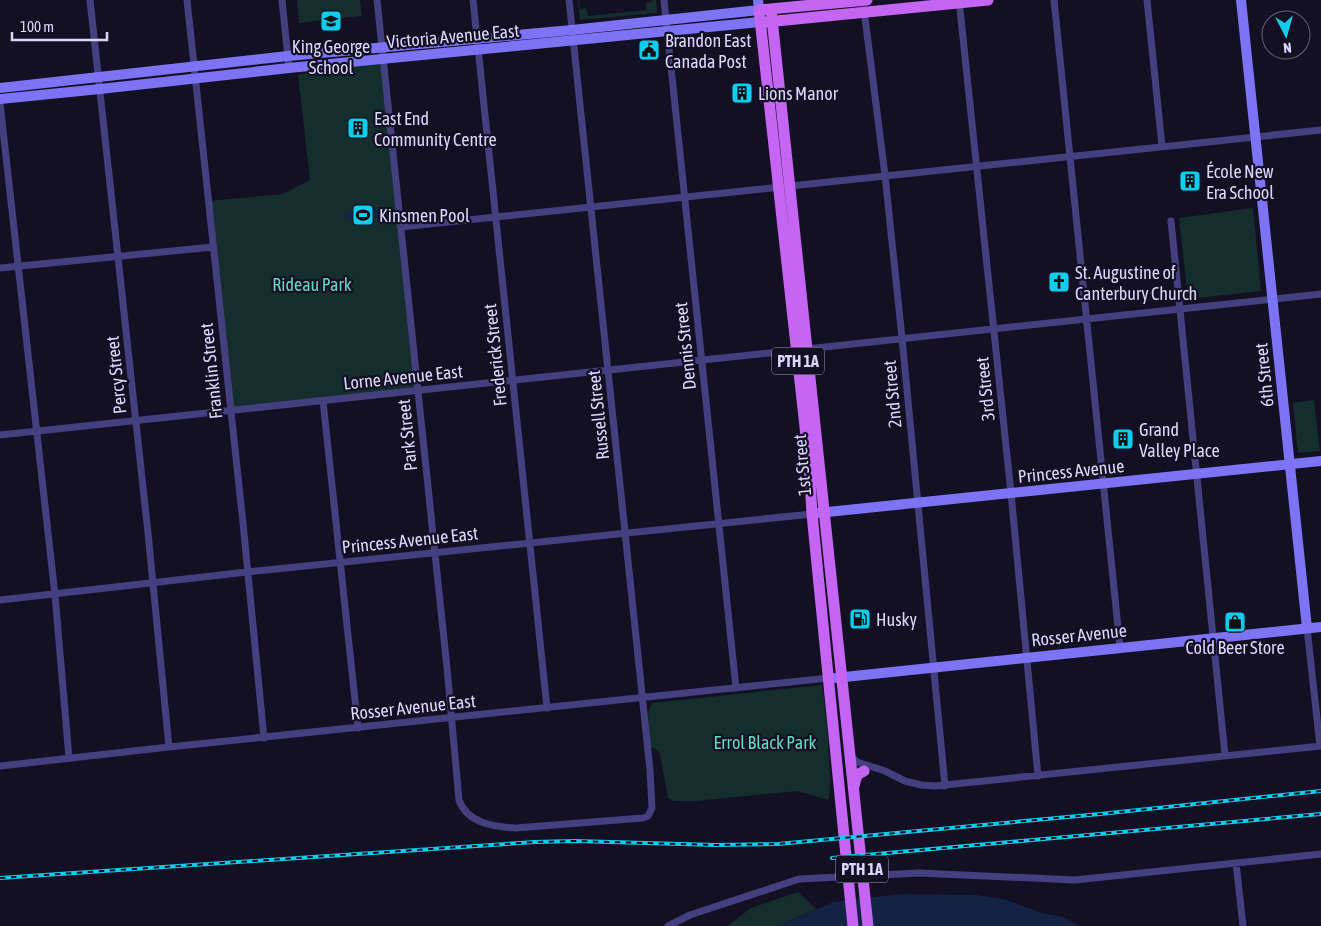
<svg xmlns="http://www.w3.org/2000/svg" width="1321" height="926" viewBox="0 0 1321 926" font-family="'Asap Condensed',sans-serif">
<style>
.green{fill:#142d2d}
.water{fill:#122346}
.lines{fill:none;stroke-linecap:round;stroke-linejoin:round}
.street{stroke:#443f7f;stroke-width:7}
.secondary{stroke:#7d74f5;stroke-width:10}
.primary{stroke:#c565f3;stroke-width:11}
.rail-casing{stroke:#12ccec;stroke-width:4}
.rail{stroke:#141023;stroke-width:2;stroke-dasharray:5.5;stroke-linecap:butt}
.labels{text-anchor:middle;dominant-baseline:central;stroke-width:4.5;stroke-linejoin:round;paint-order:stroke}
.shield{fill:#141023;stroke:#a09bbb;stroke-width:1}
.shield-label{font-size:16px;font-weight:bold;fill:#dcd6fc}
.street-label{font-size:18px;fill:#dcd6fc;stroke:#141023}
.poi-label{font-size:18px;fill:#dcd6fc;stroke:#141023;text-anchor:start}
.park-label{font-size:18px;fill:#67d7c0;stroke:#141023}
</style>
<rect width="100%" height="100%" fill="#141023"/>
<!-- green -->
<path class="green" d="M297,0h63l2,16 -63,7z
M578,0h1l1,9 6,-1 2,8 58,-6v-7l6,-1v-2h4l1,13 -77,7z
M383,58l34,332 -187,20 -22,-209 75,-7 27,-14 -12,-105z
M1253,208l8,83 -73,8 -9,-81z
M1314,400l6,51 -22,2 -5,-50z
M822,685c3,16 12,105 6,115l-31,-9 -101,10h-22l-6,-3 -8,-44 -4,-5 -6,-2 -2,-35 4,-9z
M798,892l18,17 -37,17h-52l24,-18z"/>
<!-- water -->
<path class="water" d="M379,208l1,10 -35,3v-9z
M901,894l75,1 28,4 37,14 22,4 17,9h-301l54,-24z"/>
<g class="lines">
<!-- street -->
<path class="street" d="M90,0l58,533 21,214
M187,0l56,523 21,215
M282,0l7,68
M377,0l70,668 12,132c8,23 35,27 57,28l127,-10 5,-2 4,-8 -2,-38 -81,-770
M473,0l74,708
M664,0l72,688
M959,0l52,493 27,283
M1054,0l66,647
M1147,0l15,146
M864,10l21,165 17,163 43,448
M0,103l55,492 14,163
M1171,221l54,534
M401,227l920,-97
M0,268l213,-21
M323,401l35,327
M0,435l1321,-141
M0,600l247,-28 565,-58
M1307,628l13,118
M851,756l6,6 28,9 20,10 16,4 14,1 386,-40
M0,766l169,-19 660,-69
M1236,863l7,63
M668,926l22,-11 109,-36 120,-6 156,7 246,-26"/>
<!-- secondary -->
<path class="secondary" d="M1241,0l66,628
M0,88l288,-32 284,-26 187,-20 -1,-10
M0,99l100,-10 189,-21 471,-46
M818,513l503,-52
M835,678l486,-51"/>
<!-- primary -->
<path class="primary" d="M771,9l97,917
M766,22l222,-22
M854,786l3,-11 7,-4
M853,926l-41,-412 -3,-51 -50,-453 108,-10"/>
<!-- rail casing -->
<g class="rail-casing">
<path id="rail" d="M832,858l489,-44
M0,878l535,-36 40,-1 141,4 62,-1 322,-30 221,-23"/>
</g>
<!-- rail -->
<use href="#rail" class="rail"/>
</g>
<!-- icons -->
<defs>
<g id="school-square" transform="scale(1.125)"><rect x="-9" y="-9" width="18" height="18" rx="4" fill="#12ccec" stroke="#141023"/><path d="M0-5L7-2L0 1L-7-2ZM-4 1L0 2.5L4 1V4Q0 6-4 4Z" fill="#111"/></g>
<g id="civic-square" transform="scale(1.125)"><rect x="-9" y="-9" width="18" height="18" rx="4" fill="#12ccec" stroke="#141023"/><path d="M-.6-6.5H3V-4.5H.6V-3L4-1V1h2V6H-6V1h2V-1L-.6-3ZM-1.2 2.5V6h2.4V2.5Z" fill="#111"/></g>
<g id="building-square" transform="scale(1.125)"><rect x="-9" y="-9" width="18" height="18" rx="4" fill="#12ccec" stroke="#141023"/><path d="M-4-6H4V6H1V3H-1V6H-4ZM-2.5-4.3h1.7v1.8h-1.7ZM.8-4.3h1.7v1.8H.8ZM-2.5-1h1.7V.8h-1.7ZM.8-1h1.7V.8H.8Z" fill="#111"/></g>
<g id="stadium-square" transform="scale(1.125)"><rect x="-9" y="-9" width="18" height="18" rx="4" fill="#12ccec" stroke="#141023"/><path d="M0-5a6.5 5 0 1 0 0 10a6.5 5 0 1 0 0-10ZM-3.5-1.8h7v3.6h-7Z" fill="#111"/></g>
<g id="church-square" transform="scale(1.125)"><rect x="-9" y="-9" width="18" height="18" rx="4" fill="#12ccec" stroke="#141023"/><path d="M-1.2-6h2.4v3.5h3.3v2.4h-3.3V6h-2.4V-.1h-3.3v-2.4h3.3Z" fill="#111"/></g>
<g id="fuel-square" transform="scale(1.125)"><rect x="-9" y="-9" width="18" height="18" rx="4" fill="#12ccec" stroke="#141023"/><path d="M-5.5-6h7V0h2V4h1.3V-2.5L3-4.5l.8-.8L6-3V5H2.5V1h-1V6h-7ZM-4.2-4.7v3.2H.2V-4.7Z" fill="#111"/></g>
<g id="shop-square" transform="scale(1.125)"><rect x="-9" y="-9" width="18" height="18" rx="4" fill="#12ccec" stroke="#141023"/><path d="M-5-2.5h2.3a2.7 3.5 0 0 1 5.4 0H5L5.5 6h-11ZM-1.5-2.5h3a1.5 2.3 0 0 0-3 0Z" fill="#111"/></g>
</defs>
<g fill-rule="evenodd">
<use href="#school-square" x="331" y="21"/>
<use href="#civic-square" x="649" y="50"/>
<use href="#building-square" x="742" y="93"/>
<use href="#building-square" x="358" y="128"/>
<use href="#building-square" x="1190" y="181"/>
<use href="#stadium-square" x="363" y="215"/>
<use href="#church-square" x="1059" y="282"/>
<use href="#building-square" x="1123" y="439"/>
<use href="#fuel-square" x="860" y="619"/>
<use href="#shop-square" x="1235" y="622"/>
</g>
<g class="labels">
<!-- shield labels -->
<g class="shield">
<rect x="772" y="347.5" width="52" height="27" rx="4"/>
<rect x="836" y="855.5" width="52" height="27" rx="4"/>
</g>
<g class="shield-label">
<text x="798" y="361">PTH 1A</text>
<text x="862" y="869">PTH 1A</text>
</g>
<!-- street labels -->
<g class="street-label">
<text transform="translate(453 36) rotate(-5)">Victoria Avenue East</text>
<text transform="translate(685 346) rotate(-96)">Dennis Street</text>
<text transform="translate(495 355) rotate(-96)">Frederick Street</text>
<text transform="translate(211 371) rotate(-96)">Franklin Street</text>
<text transform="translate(116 375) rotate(-96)">Percy Street</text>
<text transform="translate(1264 375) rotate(-96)">6th Street</text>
<text transform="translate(403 377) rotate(-6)">Lorne Avenue East</text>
<text transform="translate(985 389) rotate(-96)">3rd Street</text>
<text transform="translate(892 394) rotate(-95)">2nd Street</text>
<text transform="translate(598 415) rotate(-96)">Russell Street</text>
<text transform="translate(407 435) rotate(-96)">Park Street</text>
<text transform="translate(802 465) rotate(-95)">1st Street</text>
<text transform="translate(1071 471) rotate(-6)">Princess Avenue</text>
<text transform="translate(410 540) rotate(-6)">Princess Avenue East</text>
<text transform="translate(1079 635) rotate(-6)">Rosser Avenue</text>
<text transform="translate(413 707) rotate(-6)">Rosser Avenue East</text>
</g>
<!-- poi labels -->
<g class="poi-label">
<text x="665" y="40">Brandon East<tspan x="665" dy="21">Canada Post</tspan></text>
<text x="331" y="46" text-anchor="middle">King George<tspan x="331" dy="21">School</tspan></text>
<text x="758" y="93">Lions Manor</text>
<text x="374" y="118">East End<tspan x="374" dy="21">Community Centre</tspan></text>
<text x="1206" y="171">École New<tspan x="1206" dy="21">Era School</tspan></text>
<text x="379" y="215">Kinsmen Pool</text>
<text x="1075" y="272">St. Augustine of<tspan x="1075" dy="21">Canterbury Church</tspan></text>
<text x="1139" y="429">Grand<tspan x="1139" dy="21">Valley Place</tspan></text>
<text x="876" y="619">Husky</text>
<text x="1235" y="647" text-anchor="middle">Cold Beer Store</text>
</g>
<!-- park labels -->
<g class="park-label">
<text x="312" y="284">Rideau Park</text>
<text x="765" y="742">Errol Black Park</text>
</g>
</g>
<!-- north arrow -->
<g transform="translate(1286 35) rotate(174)"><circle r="24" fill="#141023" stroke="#645f7a"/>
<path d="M0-4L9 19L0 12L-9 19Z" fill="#12ccec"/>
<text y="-8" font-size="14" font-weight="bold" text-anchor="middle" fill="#dcd6fc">N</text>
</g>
<!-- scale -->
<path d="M12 32v8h95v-8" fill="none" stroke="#dcd6fc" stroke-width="2.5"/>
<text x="20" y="32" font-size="15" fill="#dcd6fc" stroke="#141023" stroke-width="4" paint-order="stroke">100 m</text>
</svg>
